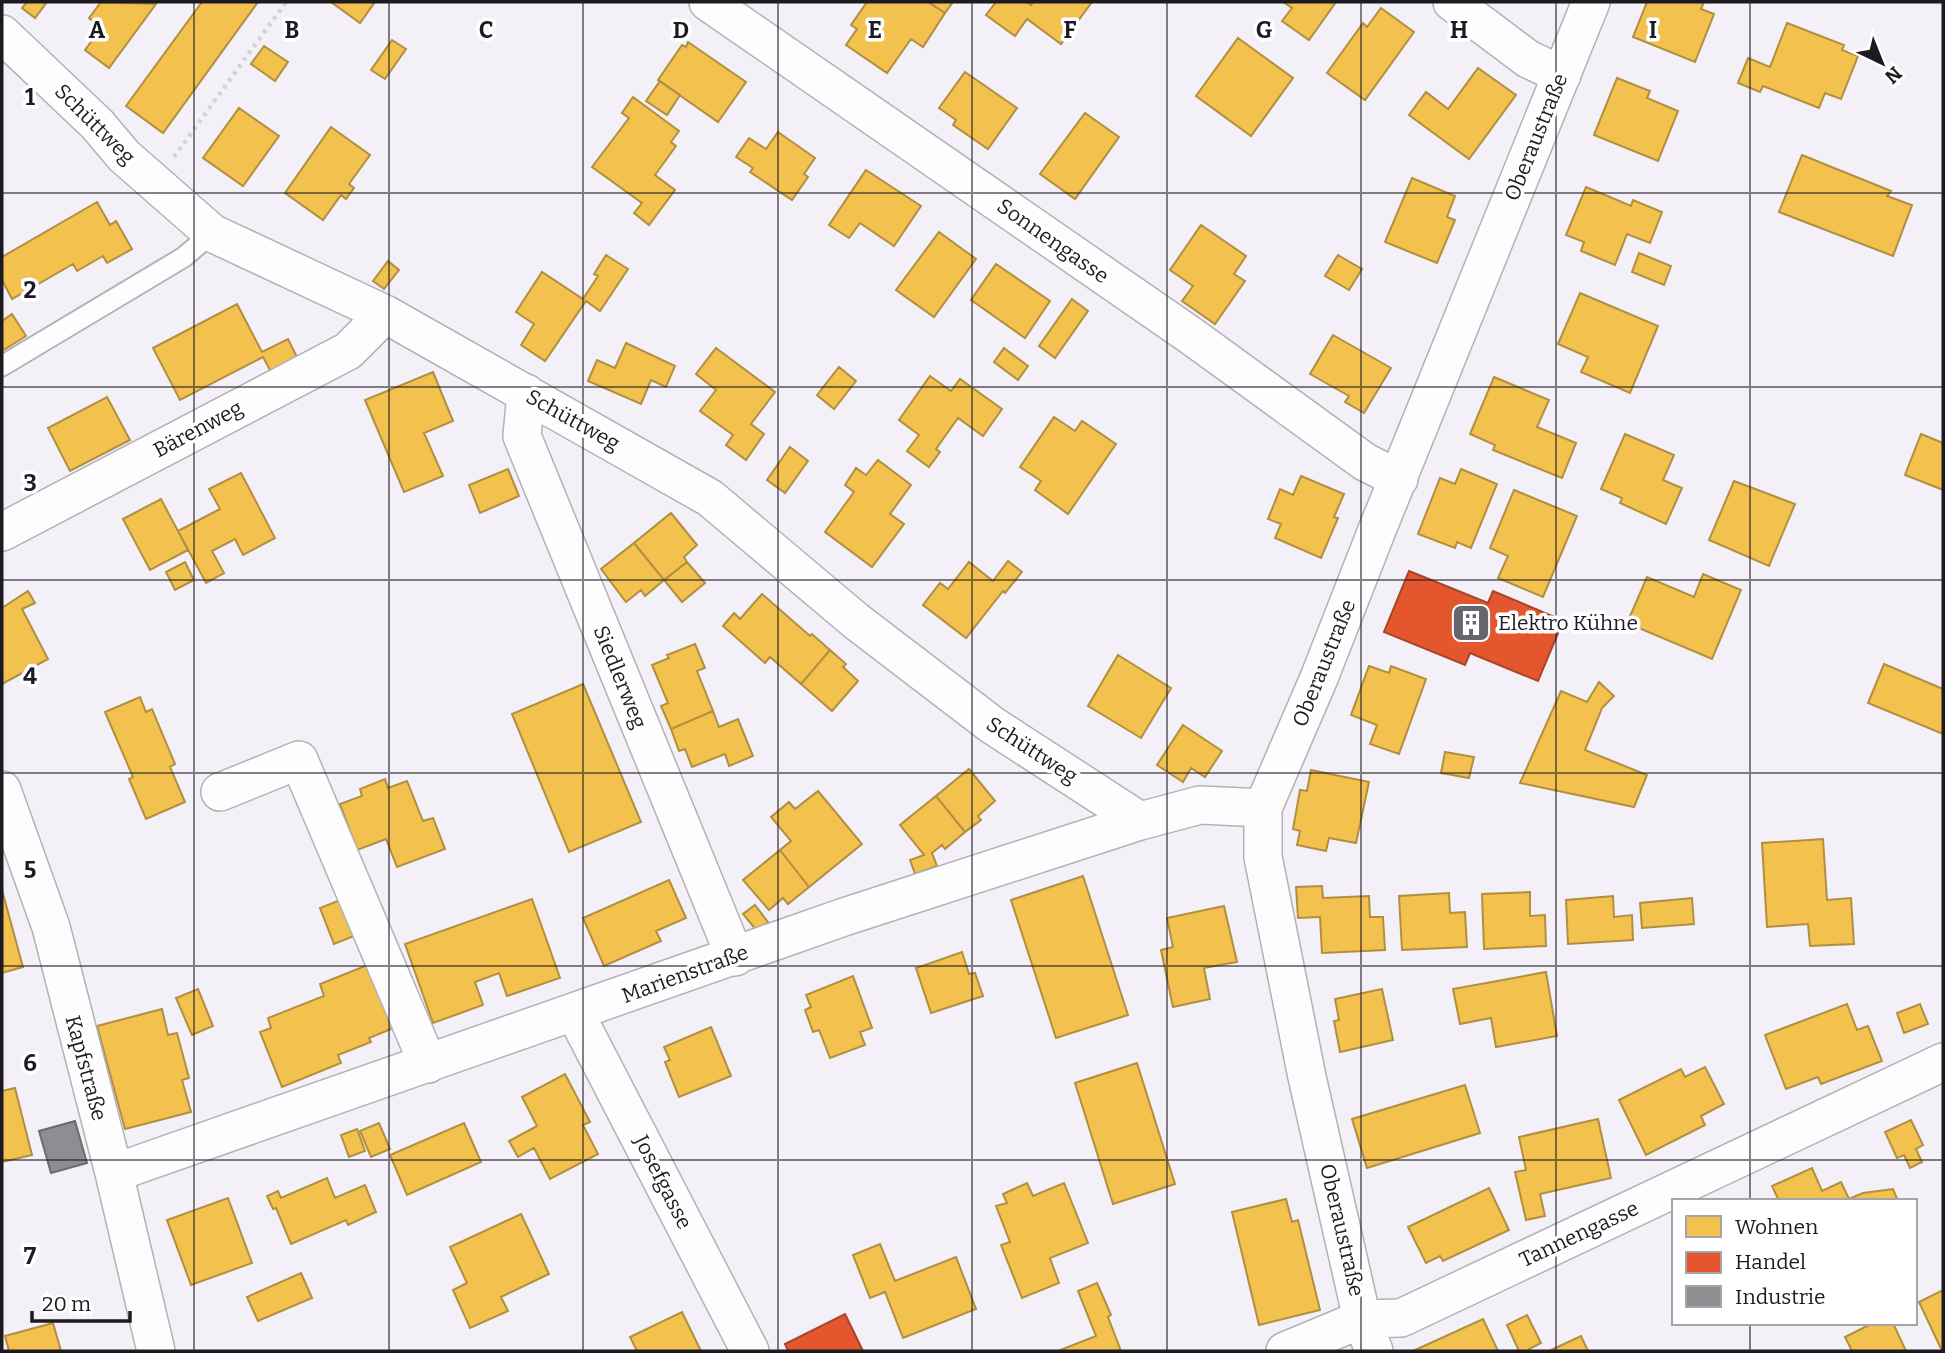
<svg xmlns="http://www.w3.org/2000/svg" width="1945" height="1353" viewBox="0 0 1945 1353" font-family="Bitter,serif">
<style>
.homes{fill:#f2c14e;stroke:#b28f40;stroke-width:2}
.shops{fill:#e4572e;stroke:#a8452a;stroke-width:2}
.industry{fill:#8d8d92;stroke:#6b6b70;stroke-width:2}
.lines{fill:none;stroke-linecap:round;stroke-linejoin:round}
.service-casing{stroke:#b3b1b7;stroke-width:23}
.minor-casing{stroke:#b3b1b7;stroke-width:40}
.path{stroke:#d3d2d4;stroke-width:4.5;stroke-dasharray:3.5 5;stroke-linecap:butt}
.service{stroke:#fdfdfe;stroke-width:19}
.minor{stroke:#fdfdfe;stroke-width:37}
.grid{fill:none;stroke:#1d1b20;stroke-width:2;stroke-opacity:0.55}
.labels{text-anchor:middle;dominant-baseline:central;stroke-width:7;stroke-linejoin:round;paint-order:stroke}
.street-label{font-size:21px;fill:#1d1b20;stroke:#fff}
.poi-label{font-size:21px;fill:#1d1b20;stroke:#fff;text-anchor:start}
.grid-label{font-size:23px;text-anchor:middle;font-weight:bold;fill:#1d1b20;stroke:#fff;stroke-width:7;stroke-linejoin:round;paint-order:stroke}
</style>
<rect width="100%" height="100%" fill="#f3f0f8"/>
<!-- homes -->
<path class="homes" d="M27,2h20l-12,16 -13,-10z
M101,2l55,2 -47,64 -24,-18 16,-22 -12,-10z
M202,2h56l-95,131 -37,-27z
M331,2h44l-15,21z
M867,2h61l17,11 -22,34 -12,-8 -24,34 -41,-28 11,-16 -6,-4z
M928,2h25l-8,11z
M996,2h30l5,3 2,-3h59l-31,42 -34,-25 -12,17 -29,-21z
M1283,2h53l-27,38 -27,-19 10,-13z
M1647,2h57l-3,7 13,5 -19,48 -62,-25z
M1381,8l33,24 -49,68 -38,-27 36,-50 4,4z
M1787,23l57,22 -2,5 16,6 -17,43 -16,-6 -6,15 -56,-22 -3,6 -22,-9 10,-25 22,9z
M1238,38l55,40 -42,58 -55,-40z
M392,40l14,9 -21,30 -14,-9z
M688,42l58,40 -28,40 -60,-42 24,-35 4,2z
M264,46l24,16 -13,19 -24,-17z
M1478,68l38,27 -47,64 -60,-44 17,-23 22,17z
M965,72l52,36 -29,41 -35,-24 3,-5 -17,-12z
M1617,78l33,13 -3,7 31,13 -20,50 -64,-26z
M660,81l20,14 -13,20 -21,-14z
M633,97l46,34 -8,11 5,4 -21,29 20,15 -26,35 -15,-12 8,-10 -50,-36 37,-49 -7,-5z
M239,108l40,28 -36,50 -40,-28z
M1085,113l34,24 -44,62 -35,-25z
M331,127l39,28 -21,29 5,4 -8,11 -5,-4 -18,25 -38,-27z
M778,132l37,26 -11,16 4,3 -16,23 -42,-28 3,-4 -17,-11 13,-19 17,11z
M1802,155l89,36 -4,5 25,9 -19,51 -114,-44z
M866,170l55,36 -27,40 -34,-23 -11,15 -20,-13z
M1412,178l43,18 -8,21 8,3 -18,43 -52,-21z
M1586,187l45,19 2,-6 29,12 -12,31 -23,-9 -12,31 -34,-14 3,-9 -18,-7z
M97,202l13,23 6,-4 16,28 -25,14 -4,-7 -26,15 -4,-7 -61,35 -10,-19v-23z
M1201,225l45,31 -12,18 11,7 -30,43 -33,-23 11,-15 -23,-16z
M939,232l37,27 -42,58 -38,-27z
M1639,253l32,13 -7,19 -32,-13z
M606,255l22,14 -28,42 -14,-10 -41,60 -24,-16 13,-21 -18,-12 26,-40 41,27 15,-23 -4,-2z
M1338,255l24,14 -13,21 -24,-14z
M388,261l11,9 -15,19 -11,-8z
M996,264l54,37 -25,37 -54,-38z
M1580,293l78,33 -28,67 -49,-21 7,-15 -30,-13z
M1072,299l16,12 -33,47 -16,-12z
M237,304l25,48 26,-13 10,20 -27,13 -8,-15 -83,43 -27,-52z
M12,314l14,22 -24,15v-30z
M1333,335l58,33 -27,45 -19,-11 4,-6 -39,-22z
M626,343l49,23 -9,21 -15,-7 -10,24 -53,-23 9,-21 18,8z
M716,348l59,44 -24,32 13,10 -18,26 -20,-15 7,-10 -33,-24 16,-21 -20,-16z
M1004,348l24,18 -10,14 -24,-18z
M839,367l17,14 -22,28 -17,-14z
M433,372l20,49 -29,12 19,43 -39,16 -39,-92z
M930,376l21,15 9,-12 42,30 -19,27 -25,-18 -22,31 4,3 -11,15 -22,-16 12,-16 -20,-15z
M1494,377l55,23 -12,27 39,16 -14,35 -69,-28 2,-5 -25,-11z
M107,397l23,43 -60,31 -22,-43z
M1054,417l21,14 7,-10 34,23 -48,70 -33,-24 6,-9 -21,-14z
M1625,434l49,21 -11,25 19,8 -16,36 -46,-21 2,-5 -21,-9z
M1921,434l22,9v47l-38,-15z
M790,447l18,14 -23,32 -18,-13z
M878,460l33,25 -21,29 14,10 -32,43 -47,-35 29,-40 -9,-7 11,-17 10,7z
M508,469l11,27 -39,17 -11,-28z
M1461,469l36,15 -26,64 -14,-6 -2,6 -37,-14 22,-56 15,6z
M241,473l34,65 -32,17 -8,-16 -23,12 12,22 -18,10 -28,-52 42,-22 -11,-20z
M1301,476l43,18 -10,23 4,1 -17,40 -46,-20 6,-14 -13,-5 12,-30 13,6z
M1734,481l61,23 -26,62 -60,-26z
M1514,490l63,26 -34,81 -45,-19 10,-22 -18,-8z
M161,499l27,51 -38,20 -27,-51z
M671,513l26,32 -13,12 3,5 -23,18 -30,-37z
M634,543l30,37 -19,16 -4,-6 -15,12 -25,-33z
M1008,561l14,11 -17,21 -2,-2 -37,47 -43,-33 17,-22 8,6 21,-27 24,19z
M185,562l9,18 -19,10 -9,-18z
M687,562l18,21 -23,19 -18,-22z
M1703,574l38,16 -29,69 -85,-36 20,-46 47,20z
M28,591l7,12 -13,6 26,50 -46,25v-76z
M762,594l48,42 2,-2 18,16 -29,34 -31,-27 -5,6 -42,-37 11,-13 6,6z
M695,644l10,24 -8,3 16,40 -42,18 -10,-23 7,-3 -16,-38 17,-7 -2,-3z
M830,650l16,14 -3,3 15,14 -26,30 -31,-27z
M1118,655l53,33 -30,50 -53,-32z
M1884,664l59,25v45l-75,-31z
M1369,666l20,7 2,-7 35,13 -27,75 -29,-10 7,-19 -26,-10z
M1599,682l15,14 -12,12 -17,42 62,25 -13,32 -114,-24 41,-92 26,11z
M583,684l58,138 -72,30 -57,-138z
M140,697l6,15 6,-3 23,55 -5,3 15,35 -39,17 -17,-40 4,-2 -28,-65z
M713,711l6,16 19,-8 15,37 -24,10 -4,-12 -33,13 -7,-18 -6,2 -8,-22z
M1183,725l39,26 -17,26 -14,-9 -8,14 -26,-17z
M1445,752l29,5 -5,21 -28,-5z
M969,769l26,32 -17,15 3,4 -16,12 -29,-36z
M1311,770l58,12 -13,61 -27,-5 -3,13 -29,-6 3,-14 -7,-2 7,-39 7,1z
M385,779l3,9 19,-7 16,40 10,-3 12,31 -48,18 -11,-28 -29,11 -17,-46 22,-8 -2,-7z
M818,791l44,53 -53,43 -29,-37 11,-9 -20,-24 18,-15 6,7z
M936,796l29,36 -20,17 -3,-4 -10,8 5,13 -22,8 -5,-14 14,-5 -24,-30z
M1823,839l4,61 24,-2 3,46 -44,2 -2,-22 -41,3 -5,-84z
M780,850l29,37 -21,17 -5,-6 -14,12 -26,-30z
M1083,876l45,139 -72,23 -45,-138z
M669,880l17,38 -30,13 5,10 -57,25 -21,-48z
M1322,886l1,12 46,-2 1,21h13l2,33 -63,3 -2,-36 -22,1 -2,-31z
M2,890l21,77 -21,6z
M1530,892v24l15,-1 1,31 -62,3 -2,-55z
M1449,893l1,20 15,-1 2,35 -65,3 -3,-54z
M1613,896l1,21 18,-2 1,25 -65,4 -2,-44z
M345,898l14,36 -25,10 -14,-36z
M1692,898l2,26 -52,4 -2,-25z
M532,899l28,79 -53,18 -8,-23 -24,9 8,23 -50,18 -28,-79z
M755,905l13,17 -11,9 -14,-17z
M1224,906l13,56 -33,6 6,31 -37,8 -12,-57 12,-3 -6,-29z
M962,952l7,22 6,-1 8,23 -52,17 -15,-45z
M370,964l26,63 -27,11 2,4 -33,13 3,8 -59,24 -22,-55 11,-4 -3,-10 56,-22 -4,-12z
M1546,972l11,64 -61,11 -5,-29 -31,6 -7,-35z
M853,976l19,52 -12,4 5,13 -35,13 -11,-28 -6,2 -8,-22 6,-3 -5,-12z
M198,989l15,37 -21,9 -16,-37z
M1382,989l11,51 -53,12 -6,-31 5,-1 -4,-21z
M1847,1004l10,26 11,-4 14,35 -61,23 -3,-7 -32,12 -21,-54z
M1920,1004l8,20 -24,9 -7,-20z
M162,1009l6,26 9,-2 12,45 -7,2 9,32 -66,17 -28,-103z
M711,1027l20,49 -52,21 -14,-35 5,-2 -6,-13z
M1137,1063l38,121 -62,20 -38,-121z
M1705,1067l19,37 -23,12 4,9 -59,30 -27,-55 62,-31 4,8z
M565,1074l25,48 -7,3 15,29 -48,25 -16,-31 -16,9 -9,-16 28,-15 -15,-29z
M1465,1085l15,48 -113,35 -15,-49z
M15,1088l17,67 -30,7v-71z
M1598,1119l13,59 -71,16 5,22 -19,4 -11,-48 11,-2 -7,-33z
M1911,1120l12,25 -7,4 6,13 -12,6 -6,-13 -7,3 -12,-26z
M379,1123l11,26 -19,8 -11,-26z
M464,1123l17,39 -74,33 -17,-40z
M357,1129l8,22 -16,6 -8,-22z
M1812,1168l10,23 19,-9 8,17 14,-6 30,-4 5,12h-119l-7,-15z
M327,1178l8,20 30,-13 11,27 -28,13 -2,-5 -55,24 -15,-36 -3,1 -6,-13 11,-5 3,7z
M1027,1183l6,13 31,-13 24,60 -38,15 9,25 -37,15 -21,-53 9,-3 -14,-36 11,-3 -4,-9z
M1489,1188l20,42 -66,31 -3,-5 -14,7 -18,-36z
M228,1198l24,65 -61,22 -24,-65z
M1286,1199l6,23 6,-2 22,90 -61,15 -27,-113z
M521,1214l28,60 -48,23 7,14 -38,17 -17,-38 14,-7 -17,-36z
M880,1244l15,37 61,-24 20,52 -73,29 -18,-46 -15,6 -17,-43z
M301,1273l11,25 -54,23 -11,-24z
M1097,1283l14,32 -3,2 13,34h-63l38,-15 -18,-45z
M1943,1290v61h-1l-23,-49z
M682,1312l19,39h-64l-7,-14z
M1527,1315l14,28 -12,6 1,2h-11l-12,-26z
M1483,1319l15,32h-85z
M53,1323l8,28h-52l-4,-15z
M1873,1323h20l13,28h-54l-7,-14z
M1581,1336l7,15h-39z"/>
<!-- shops -->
<path class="shops" d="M1409,571l79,32 5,-12 64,27 -4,10 6,3 -21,50 -68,-28 -5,12 -81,-33z
M845,1314l18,37h-75l-3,-7z"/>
<!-- industry -->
<path class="industry" d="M75,1121l12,42 -36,10 -12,-42z"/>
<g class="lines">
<!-- service casing -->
<g class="service-casing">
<path id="service" d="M2,366l182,-109 28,-24"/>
</g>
<!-- minor casing -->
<g class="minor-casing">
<path id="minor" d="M708,2l482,333 175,127 34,17
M1452,2l76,57 34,16
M2,34l95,90 27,32 88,77 173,81 325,184 146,123 136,104 148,96
M526,393l-4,43 213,521
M2,532l346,-181 37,-37
M2,790l49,137 63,246 42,178
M220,792l79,-32 129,304
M575,1013l175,338
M114,1173l730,-256 296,-96 60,-16 63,3
M1285,1351l77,-32 39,-1 542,-256
M1374,1351l-12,-32 -55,-242 -44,-220v-49l56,-130 58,-148 214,-528"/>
</g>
<!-- path -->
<path class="path" d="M174,157l112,-155"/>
<!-- service -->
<use href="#service" class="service"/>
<!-- minor -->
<use href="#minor" class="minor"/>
</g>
<!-- grid -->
<path class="grid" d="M194,2v1349M389,2v1349M583,2v1349M778,2v1349M972,2v1349M1167,2v1349M1361,2v1349M1556,2v1349M1750,2v1199M2,193h1941M2,387h1941M2,580h1941M2,773h1941M2,966h1941M2,1160h1941M1750,1323v28"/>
<!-- icons -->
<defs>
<g id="building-square" transform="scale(2.0125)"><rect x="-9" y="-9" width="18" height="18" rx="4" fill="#68666c" stroke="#fff"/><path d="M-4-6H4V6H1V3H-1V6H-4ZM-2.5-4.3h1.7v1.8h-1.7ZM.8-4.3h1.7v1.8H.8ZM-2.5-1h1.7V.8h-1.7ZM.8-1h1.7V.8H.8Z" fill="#fff"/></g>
</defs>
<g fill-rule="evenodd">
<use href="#building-square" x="1471" y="623"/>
</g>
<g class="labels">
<!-- street labels -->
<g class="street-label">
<text transform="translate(95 124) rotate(45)">Schüttweg</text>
<text transform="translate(1536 137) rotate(-68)">Oberaustraße</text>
<text transform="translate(1053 241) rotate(35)">Sonnengasse</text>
<text transform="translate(573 420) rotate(29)">Schüttweg</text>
<text transform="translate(198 429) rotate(-28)">Bärenweg</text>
<text transform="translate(1324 663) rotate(-68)">Oberaustraße</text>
<text transform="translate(620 677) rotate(68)">Siedlerweg</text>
<text transform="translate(1032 750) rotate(33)">Schüttweg</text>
<text transform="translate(685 974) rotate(-20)">Marienstraße</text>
<text transform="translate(86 1068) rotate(75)">Kapfstraße</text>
<text transform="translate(663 1182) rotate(63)">Josefgasse</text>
<text transform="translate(1342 1230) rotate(77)">Oberaustraße</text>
<text transform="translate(1579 1234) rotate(-25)">Tannengasse</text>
</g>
<!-- poi labels -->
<g class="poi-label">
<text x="1498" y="623">Elektro Kühne</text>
</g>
</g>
<g class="grid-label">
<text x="97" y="38">A</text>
<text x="292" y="38">B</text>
<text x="486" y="38">C</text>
<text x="681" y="38">D</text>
<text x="875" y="38">E</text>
<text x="1070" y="38">F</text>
<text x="1264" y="38">G</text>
<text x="1459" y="38">H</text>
<text x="1653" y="38">I</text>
<text x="30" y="105">1</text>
<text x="30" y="298">2</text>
<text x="30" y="491">3</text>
<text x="30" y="684">4</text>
<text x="30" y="878">5</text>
<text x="30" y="1071">6</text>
<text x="30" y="1264">7</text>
</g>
<!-- border -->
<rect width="1945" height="1353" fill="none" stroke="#1d1b20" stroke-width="7"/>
<!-- legend -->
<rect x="1672" y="1199" width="245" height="126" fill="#ffffff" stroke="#a5a4a6" stroke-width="2"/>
<rect x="1686" y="1216" width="35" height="21" fill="#f2c14e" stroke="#a5a4a6" stroke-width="2"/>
<text x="1735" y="1234" font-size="21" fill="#1d1b20">Wohnen</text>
<rect x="1686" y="1252" width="35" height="21" fill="#e4572e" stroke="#a5a4a6" stroke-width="2"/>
<text x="1735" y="1269" font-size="21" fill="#1d1b20">Handel</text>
<rect x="1686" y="1286" width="35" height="21" fill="#8d8d92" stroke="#a5a4a6" stroke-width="2"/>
<text x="1735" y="1304" font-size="21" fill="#1d1b20">Industrie</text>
<!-- north arrow -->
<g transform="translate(1882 63) rotate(137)" stroke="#ffffff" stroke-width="5" paint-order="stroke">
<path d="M0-5L12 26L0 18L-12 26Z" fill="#1d1b20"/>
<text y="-10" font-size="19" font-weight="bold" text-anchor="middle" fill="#1d1b20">N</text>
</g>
<!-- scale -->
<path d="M32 1311v10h98v-10" fill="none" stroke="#1d1b20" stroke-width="3.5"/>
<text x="42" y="1311" font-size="21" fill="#1d1b20" stroke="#ffffff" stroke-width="5" paint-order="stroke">20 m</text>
</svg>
